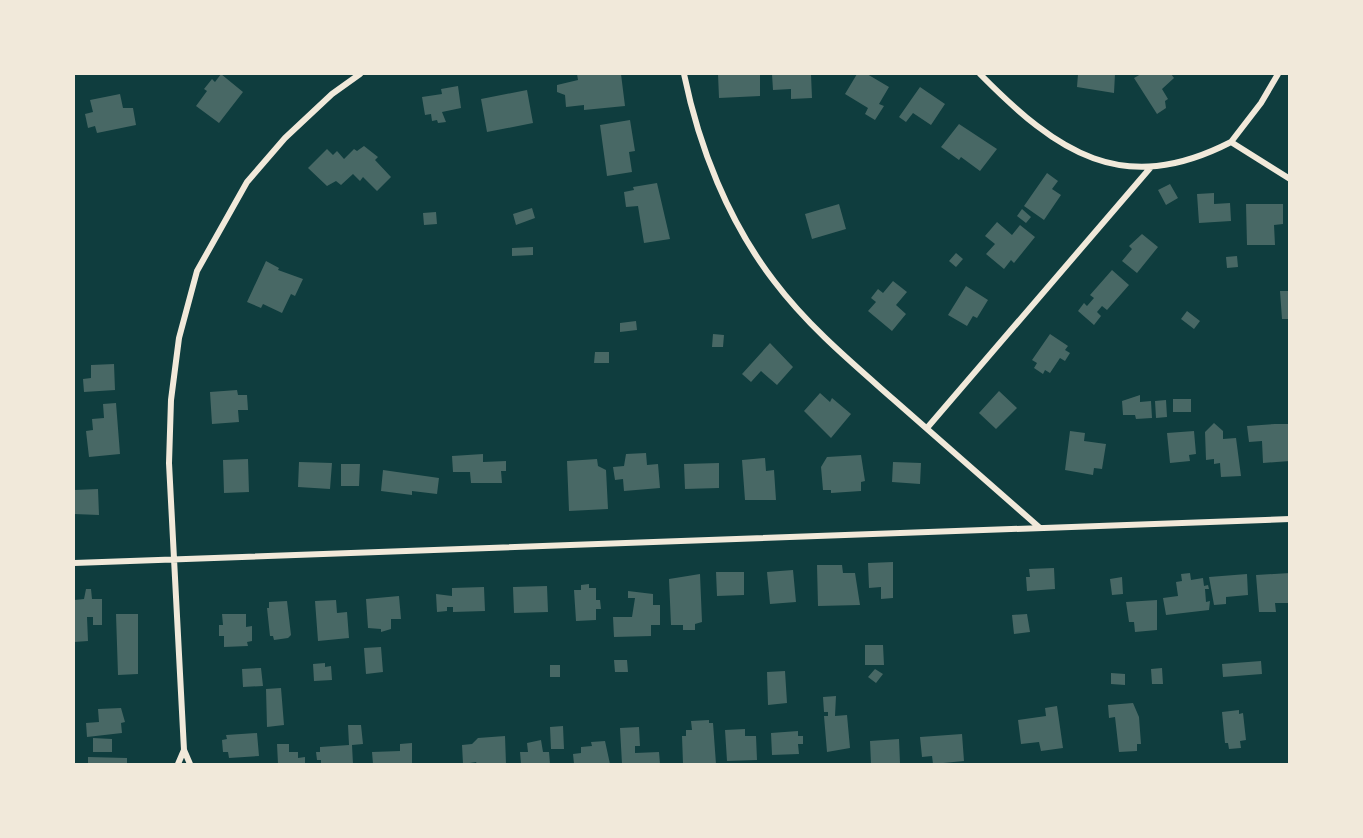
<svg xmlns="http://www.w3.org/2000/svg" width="1363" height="838" viewBox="0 0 1363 838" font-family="Raleway,sans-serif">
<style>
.building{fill:#486865}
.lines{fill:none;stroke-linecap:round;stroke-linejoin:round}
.minor{stroke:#f1e9da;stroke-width:6}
</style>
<rect width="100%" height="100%" fill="#0f3d3e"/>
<!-- building -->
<path class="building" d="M221,74l22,18 -24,31 -23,-17 11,-15 -3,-2 8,-10 3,3z
M577,74h44l4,32 -41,4v-5l-18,2 -1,-12 -8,-3v-7l21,-5z
M718,74h42v22l-41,2z
M772,74h39l1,24 -21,1v-10l-18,1z
M857,74h10l22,13 -10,17 5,2 -9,14 -10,-6 3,-6 -23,-14z
M1078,74h37l-1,19 -37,-6z
M1141,74h30l3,4 -12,11 6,10 -3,2 1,7 -9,6 -23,-36z
M458,86l3,22 -19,4 4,10 -8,1 -1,-3 -5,1 -1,-7 -6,1 -3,-18 20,-3 -1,-5z
M920,87l25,17 -14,21 -18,-12 -7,9 -7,-5z
M527,90l6,33 -46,9 -6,-33z
M120,94l3,14h10l3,17 -39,8 -2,-7 -7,2 -3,-14 8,-2 -3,-12z
M630,120l5,31 -6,1 3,20 -25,4 -7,-51z
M959,124l38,25 -17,22 -19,-14 -2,3 -18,-13z
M364,146l14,11 -3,3 16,17 -14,14 -14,-14 -3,4 -7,-7 -12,11 -5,-4 -9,5 -19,-18 19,-19 6,6 4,-4 7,8 10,-10 3,2z
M1047,173l11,8 -6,8 9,6 -17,25 -20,-14z
M657,183l13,56 -26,4 -6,-37 -12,1 -2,-15 10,-2 -1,-3z
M1170,184l8,14 -12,7 -8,-15z
M1214,193v11l16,-1 1,18 -32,2 -2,-29z
M839,204l7,25 -34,10 -7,-25z
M1246,204h37v20l-9,1 1,20h-28z
M532,208l3,10 -19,7 -3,-11z
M1022,209l9,8 -5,6 -9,-7z
M436,212l1,12 -13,1 -1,-12z
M997,222l15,13 8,-10 15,12 -21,26 -3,-3 -7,9 -18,-15 9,-10 -10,-8z
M1142,234l16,13 -21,26 -15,-12 10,-12 -3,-3z
M533,247v8l-21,1v-8z
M956,253l7,6 -7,8 -7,-6z
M1237,256l1,11 -11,1 -1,-11z
M266,261l13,7 -1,2 25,9 -8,17 -4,-2 -9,19 -19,-9 -2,4 -14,-6z
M1112,270l17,15 -22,25 -5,-4 -5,6 4,4 -7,9 -16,-14 6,-8 3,3 7,-8 -4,-3z
M893,281l14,11 -11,13 10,9 -14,17 -24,-20 8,-9 -5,-4 7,-9 5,4z
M966,286l22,14 -11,18 -4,-2 -6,10 -19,-11z
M1280,291h10v28h-8z
M1187,311l13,10 -6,8 -13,-10z
M636,321l1,9 -17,2v-9z
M713,334l11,1 -1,12h-11z
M1050,334l18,12 -3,4 5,3 -5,8 -5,-3 -10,15 -5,-3 -2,4 -9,-6 3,-5 -5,-3z
M770,343l23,24 -16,18 -16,-14 -10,11 -9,-8z
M595,352h14v11h-15z
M114,364l1,26 -31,2 -1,-13 8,-1v-13z
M237,390l1,5h9l1,15h-10l1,12 -27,2 -2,-32z
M999,391l18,17 -21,21 -17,-16z
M820,393l10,9 2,-4 19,16 -20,24 -27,-27z
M1140,395v7l11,-1 1,17 -16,1 -1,-4h-12l-1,-14z
M1173,399h18v13h-18z
M1166,400l1,17 -11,1 -1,-17z
M116,403l4,51 -31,3 -3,-26 7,-1 -1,-11 12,-1 -1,-14z
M1214,423l9,8v8l13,-1 5,38 -20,1 -1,-14 -6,1v-5l-8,1 -1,-28z
M1275,424h15v37l-27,2 -1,-22 -13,1 -2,-16z
M1070,431l15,2 -1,8 22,3 -4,25 -8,-1 -1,7 -28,-5z
M1194,431l2,23 -7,1 1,6 -20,2 -3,-30z
M646,453l1,12 11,-1 2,24 -36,3 -1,-12 -8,1 -2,-13 11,-1 2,-12z
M483,454v8l23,-1v10h-5l1,12h-31l-1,-11h-17l-1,-16z
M861,455l4,26 -4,1v9l-30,2v-3h-8l-2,-23 6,-10z
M765,458l1,13 8,-1 2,30h-31l-3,-40z
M248,459l1,33 -25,1 -1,-33z
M597,459l1,7 8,4 2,39 -39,2 -2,-50z
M299,462l33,1 -2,26 -32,-2z
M893,462l28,1 -1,21 -28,-2z
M719,463v25l-34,1 -1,-25z
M341,464h19l-1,22h-18z
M383,470l56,8 -2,16 -25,-3v4l-31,-4z
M98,489l1,26 -25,-1v-24z
M893,562v36l-12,1v-12l-12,1 -1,-25z
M817,565h25l1,8h12l5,32 -42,1z
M1054,568l1,21 -28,2 -1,-14h4l-1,-8z
M793,570l3,32 -26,2 -3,-32z
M716,572h28v23l-27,1z
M1190,573l1,7 12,-2 1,8 4,-1 1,4h-4l1,13 4,-1 -1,9 -43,5 -3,-17 15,-2 -2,-14 6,-1 -1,-7z
M1290,573v30h-15l1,9h-17l-3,-37z
M700,574l2,48 -7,2v6h-12v-5h-12l-2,-46z
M1247,574l1,21 -22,2v7l-12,1 -5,-28z
M1122,577l1,17 -11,1 -2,-16z
M589,584v4h7v12h4l1,9h-5v11l-20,1 -2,-31h7v-5z
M547,586l1,26 -34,1 -1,-26z
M484,587l1,24 -32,1v-5h-6v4l-10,1 -1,-18 16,2v-8z
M86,589h5l1,10h10v26h-9v-8h-6l1,24 -14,1v-42l10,-1z
M628,591l25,3v11h7v20h-9v11l-37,1 -1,-20h19l3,-19h-7z
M399,596l2,23h-10v10l-10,3v-3l-13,-1 -2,-29z
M336,600l1,13 10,-1 2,26 -31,3 -3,-40z
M1157,600v30l-22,2 -1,-10h-5l-3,-20z
M287,601l4,34 -3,3 -14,2 -1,-4h-3l-3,-28h2v-6z
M116,614h22v60l-20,1z
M222,614h24v13l6,-1v15l-5,1 1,4 -24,1v-11h-5v-11h4z
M1027,614l3,18 -16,2 -2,-19z
M865,645h18l1,20h-19z
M381,647l2,25 -17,2 -2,-26z
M614,660h13l1,12h-13z
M1261,661l1,13 -39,3 -1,-13z
M325,663v4l6,-1 1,14 -18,1 -1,-17z
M550,665h10v12h-10z
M261,668l2,18 -20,1 -1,-18z
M1162,668l1,16h-11l-1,-15z
M875,669l8,5 -7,9 -8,-6z
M785,671l2,32 -19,2 -1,-33z
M1111,673l14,1v11l-14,-1z
M281,688l3,37 -17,2 -1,-38z
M836,696l-1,20 12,-1 3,33 -23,4 -3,-36h4v-4h-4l-1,-15z
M1133,703l6,14 2,27h-4v7l-18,1 -4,-35 -6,1 -1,-13z
M1057,706l6,42 -22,3 -2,-9 -18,2 -3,-24 28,-4 -1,-8z
M121,708l4,14 -4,1 1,10 -35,4 -1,-14 13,-1 -1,-13z
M1239,710v4l4,-1 3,27 -6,1 1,7 -12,1 -1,-6h-3l-3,-31z
M709,720v3h4l3,41h-33l-1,-28h4v-6h6l-1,-9z
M348,725h13l2,19 -11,1 1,19h-32v-4h-4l-1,-8h4v-5l29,-2z
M563,726l1,23h-13l-1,-22z
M639,727l1,19h-5v7l24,-1 1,12h-38l-2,-36z
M745,729v7h11l1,24 -30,1 -2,-31z
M798,731v5h5v8h-5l1,10 -27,1 -1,-22z
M257,733l2,23 -30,2 -1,-6h-5l-1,-12 5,-1 -1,-4z
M962,734l2,27 -31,3 -1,-8 -10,1 -2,-20z
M505,736l1,28h-29l-1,-2 -13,2 -1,-19 10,-1 6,-6z
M93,738l19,1v13h-19z
M899,739l1,24 -29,1 -1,-23z
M541,740l2,12h6l1,12h-29l-1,-12h8l-1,-9z
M605,741l5,23h-36l-1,-10 8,-1v-6l11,-1 -1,-4z
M412,743v20l-39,1 -1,-12 28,-1v-7z
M277,744h12v8h9v6l7,-1v7h-27z
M88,757l39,1v6h-39z"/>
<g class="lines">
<!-- minor -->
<path class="minor" d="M684,74c15,73 44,147 90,207 34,45 77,81 119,118 49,43 98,86 147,129
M980,74c77,78 142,124 251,68l59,37
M1231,142l30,-39 17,-29
M927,428l224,-261
M74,563l1216,-44
M178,764l6,-14
M190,764l-6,-14 -15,-287 2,-63 8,-62 18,-67 50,-89 38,-44 47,-44 28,-20"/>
</g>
<!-- border -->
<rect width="1363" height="838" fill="none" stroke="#f1e9da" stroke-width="150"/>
</svg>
